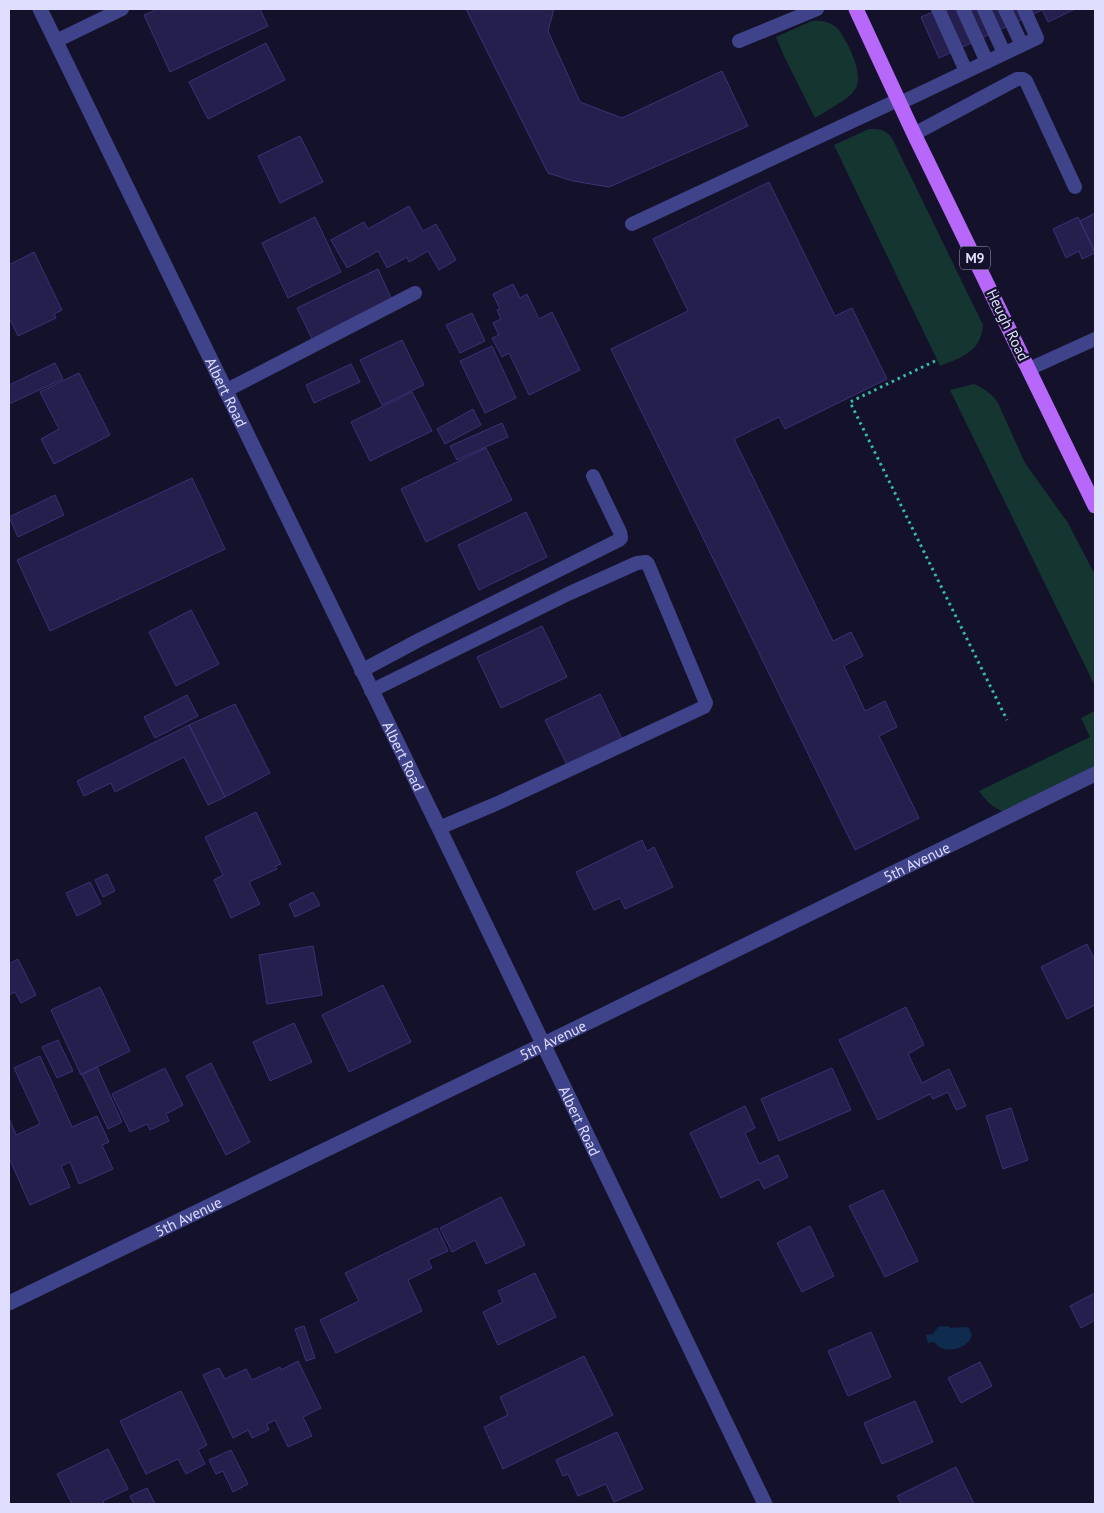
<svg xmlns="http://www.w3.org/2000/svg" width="1104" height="1513" viewBox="0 0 1104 1513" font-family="'PT Sans',sans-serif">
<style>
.green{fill:#153531}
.water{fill:#0f2b4e}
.building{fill:#241f4c;stroke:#393277}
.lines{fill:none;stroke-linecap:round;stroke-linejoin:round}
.path{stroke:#35bba7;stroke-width:3;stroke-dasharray:2.5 4;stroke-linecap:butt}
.lane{stroke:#3f4389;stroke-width:14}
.street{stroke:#3f4389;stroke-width:15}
.primary{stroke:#b768fa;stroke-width:15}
.labels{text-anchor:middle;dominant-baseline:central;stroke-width:4.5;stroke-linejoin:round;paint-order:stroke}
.shield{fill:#14122b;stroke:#a2a1bf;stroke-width:1}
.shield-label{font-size:14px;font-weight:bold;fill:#dfdefe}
.street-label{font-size:15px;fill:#dfdefe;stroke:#14122b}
</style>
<rect width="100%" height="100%" fill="#14122b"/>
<!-- green -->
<path class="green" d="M812,21c10,-1 19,1 26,8 10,14 28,47 16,62 -5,8 -30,21 -39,27l-31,-62 -8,-19z
M869,129c12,0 18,1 24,11l90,185c-2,27 -21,32 -43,41l-106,-221z
M974,384c11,5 17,9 24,19l27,60 43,60 27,52v111l-145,-296z
M1095,711v56l-90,45c-12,-4 -18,-10 -26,-21l111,-54 -9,-19z"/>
<!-- water -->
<path class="water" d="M947,1326l4,2 15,-1 3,1 3,7c-4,15 -29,20 -38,7l-6,1 -2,-8 7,-1 5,-7z"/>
<!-- building -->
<path class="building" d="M158,9h102l8,17 -98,46 -26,-57z
M466,9h88l-6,22 32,71 42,16 100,-47 26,55 -139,61 -36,-6 -25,-8z
M940,9h102v1l-103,48 -18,-41z
M1042,9h33l-27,13z
M266,43l19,37 -77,39 -19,-37z
M300,136l23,46 -43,21 -22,-47z
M769,182l66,134 17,-8 35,71 -102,50 -6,-12 -45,22 99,202 18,-9 12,24 -19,10 21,45 20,-10 12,26 -18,9 40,82 -64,32 -244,-501 77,-38 -35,-72z
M409,206l14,25 13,-7 20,36 -17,10 -11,-19 -19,11 -2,-5 -20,11 -9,-17 -31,17 -16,-28 33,-18 4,7z
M1095,213v36l-1,1 -14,-29z
M315,217l26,55 -53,26 -26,-55z
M1078,217l17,36 -13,6 -3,-8 -13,7 -13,-29z
M34,252l28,58 -8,4 2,4 -38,18 -9,-19v-54v2z
M378,269l15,33 -80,39 -16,-33z
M513,284l7,14 7,-4 12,25 13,-7 28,58 -51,25 -20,-42 -7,4 -10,-19 7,-3 -6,-12 8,-4 -4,-9 3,-1 -7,-15z
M472,313l13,28 -25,12 -14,-28z
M402,340l22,45 -42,20 -22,-45z
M492,346l24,52 -31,15 -25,-52z
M55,363l8,16 -54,25v-19z
M351,364l9,18 -46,21 -8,-18z
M79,373l31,62 -56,29 -13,-25 18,-10 -19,-37z
M412,392l20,39 -62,30 -19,-39z
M473,409l8,16 -36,19 -8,-15z
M502,423l6,14 -51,23 -7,-14z
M486,448l26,52 -86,42 -25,-53z
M192,478l33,71 -175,82 -33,-71z
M55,495l9,20 -46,22 -9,-20z
M526,512l21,45 -68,33 -21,-45z
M191,610l28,54 -43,22 -27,-54z
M542,626l25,51 -66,31 -24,-51z
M600,694l24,49 -55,26 -24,-49z
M187,695l11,21 -43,22 -11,-21z
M235,704l35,69 -45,24 -36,-72z
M189,725l36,72 -17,8 -24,-48 -69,35 -4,-9 -27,13 -7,-15z
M256,812l25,52 -6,2 2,3 -28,13 11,22 -29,14 -17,-38 9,-5 -18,-38z
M642,840l5,11 7,-4 19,40 -48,22 -5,-11 -26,12 -18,-38z
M107,874l8,17 -12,6 -8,-17z
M90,882l11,22 -24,12 -11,-23z
M313,892l7,13 -25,12 -6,-13z
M1087,944l8,17v44l-28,14 -26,-52z
M313,946l9,49 -55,9 -8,-49z
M18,959l18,36 -15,8 -6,-11 -6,3v-31z
M383,985l28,57 -62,30 -27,-57z
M100,987l30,64 -49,24 -30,-65z
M906,1007l18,38 -16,9 14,29 27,-14 17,37 -10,4 -8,-18 -15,7 -3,-5 -52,26 -39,-80z
M294,1023l18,39 -42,19 -17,-39z
M58,1040l15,31 -16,7 -15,-31z
M40,1056l32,71 25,-11 12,26 -7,3 11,24 -34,15 -9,-22 -9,4 9,21 -40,18 -21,-47v-40l7,17 24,-11 -26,-56z
M211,1063l39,79 -24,13 -40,-79z
M97,1067l25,55 -14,7 -26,-55z
M165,1068l18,37 -17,9 3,7 -19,9 -3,-6 -17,8 -18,-38z
M832,1068l19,42 -72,31 -18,-42z
M745,1106l10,22 -10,5 14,31 19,-9 10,22 -24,12 -5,-10 -38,19 -31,-65z
M1011,1108l17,52 -25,9 -17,-53z
M883,1190l35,71 -33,16 -36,-71z
M501,1197l24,48 -39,19 -11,-24 -23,12 -12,-24z
M810,1226l24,50 -32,16 -25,-49z
M437,1228l11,23 -20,9 4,8 -24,12 14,31 -86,42 -16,-33 39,-19 -14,-28z
M535,1273l21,44 -58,28 -15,-33 20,-10 -5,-11z
M1095,1293v27l-14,8 -11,-22z
M304,1326l11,32 -9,3 -11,-32z
M871,1332l20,45 -43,19 -20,-45z
M584,1356l29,59 -110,54 -19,-42 24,-12 -8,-18z
M298,1361l23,47 -18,9 9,19 -24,11 -13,-27 -8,4 2,6 -17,8 -4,-8 -15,8 -30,-63 16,-7 6,11 21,-10 6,11 28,-13 1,3z
M980,1362l12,24 -31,17 -13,-25z
M181,1391l26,54 -9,5 7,14 -19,10 -8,-15 -32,15 -26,-53z
M915,1401l18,41 -51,22 -18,-41z
M617,1432l26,57 -29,13 -8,-18 -28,12 -10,-22 -5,2 -7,-16z
M108,1449l20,40 -25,12 1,3h-32l-15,-30z
M231,1450l17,34 -15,8 -10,-21 -7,3 -7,-14z
M956,1467l18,37h-73l-4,-8z
M147,1488l8,16h-21l-4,-8z"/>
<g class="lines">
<!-- path -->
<path class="path" d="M935,361l-85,41 157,318"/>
<!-- lane -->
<path class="lane" d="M938,9l28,62
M963,9l24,53
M984,9l20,44
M1005,9l17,36
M56,41l66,-32
M739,41l78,-32
M900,103l137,-65 -13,-29
M914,134l103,-55h6l3,2 49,106
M632,224l266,-124
M1029,369l66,-30
M225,391l190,-98
M361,671l58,-31 200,-100 2,-2 -1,-6 -27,-56
M371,691l199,-98 67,-30 9,-1 2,2 58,139 -2,4 -206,96 -59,25"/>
<!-- street -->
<g class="street">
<path id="s1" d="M40,9l399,819 326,676"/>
<path id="s2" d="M9,1303l533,-258 553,-271"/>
</g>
<!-- primary -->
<path class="primary" d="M856,9l58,125 181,372"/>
</g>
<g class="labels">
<!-- shield labels -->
<rect class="shield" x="960" y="246.5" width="30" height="23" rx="4"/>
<g class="shield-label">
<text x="975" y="258">M9</text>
</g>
<!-- street labels -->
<g class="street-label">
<text transform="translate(1008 325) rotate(64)">Heugh Road</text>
<text stroke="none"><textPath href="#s1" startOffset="426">Albert Road</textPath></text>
<text stroke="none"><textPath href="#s1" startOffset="831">Albert Road</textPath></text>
<text stroke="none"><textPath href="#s2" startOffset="1009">5th Avenue</textPath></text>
<text stroke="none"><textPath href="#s2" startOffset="604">5th Avenue</textPath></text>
<text stroke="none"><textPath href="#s1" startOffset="1236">Albert Road</textPath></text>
<text stroke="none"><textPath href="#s2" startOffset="199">5th Avenue</textPath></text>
</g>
</g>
<!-- border -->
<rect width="1104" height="1513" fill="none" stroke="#dfdefe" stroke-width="20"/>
</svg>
